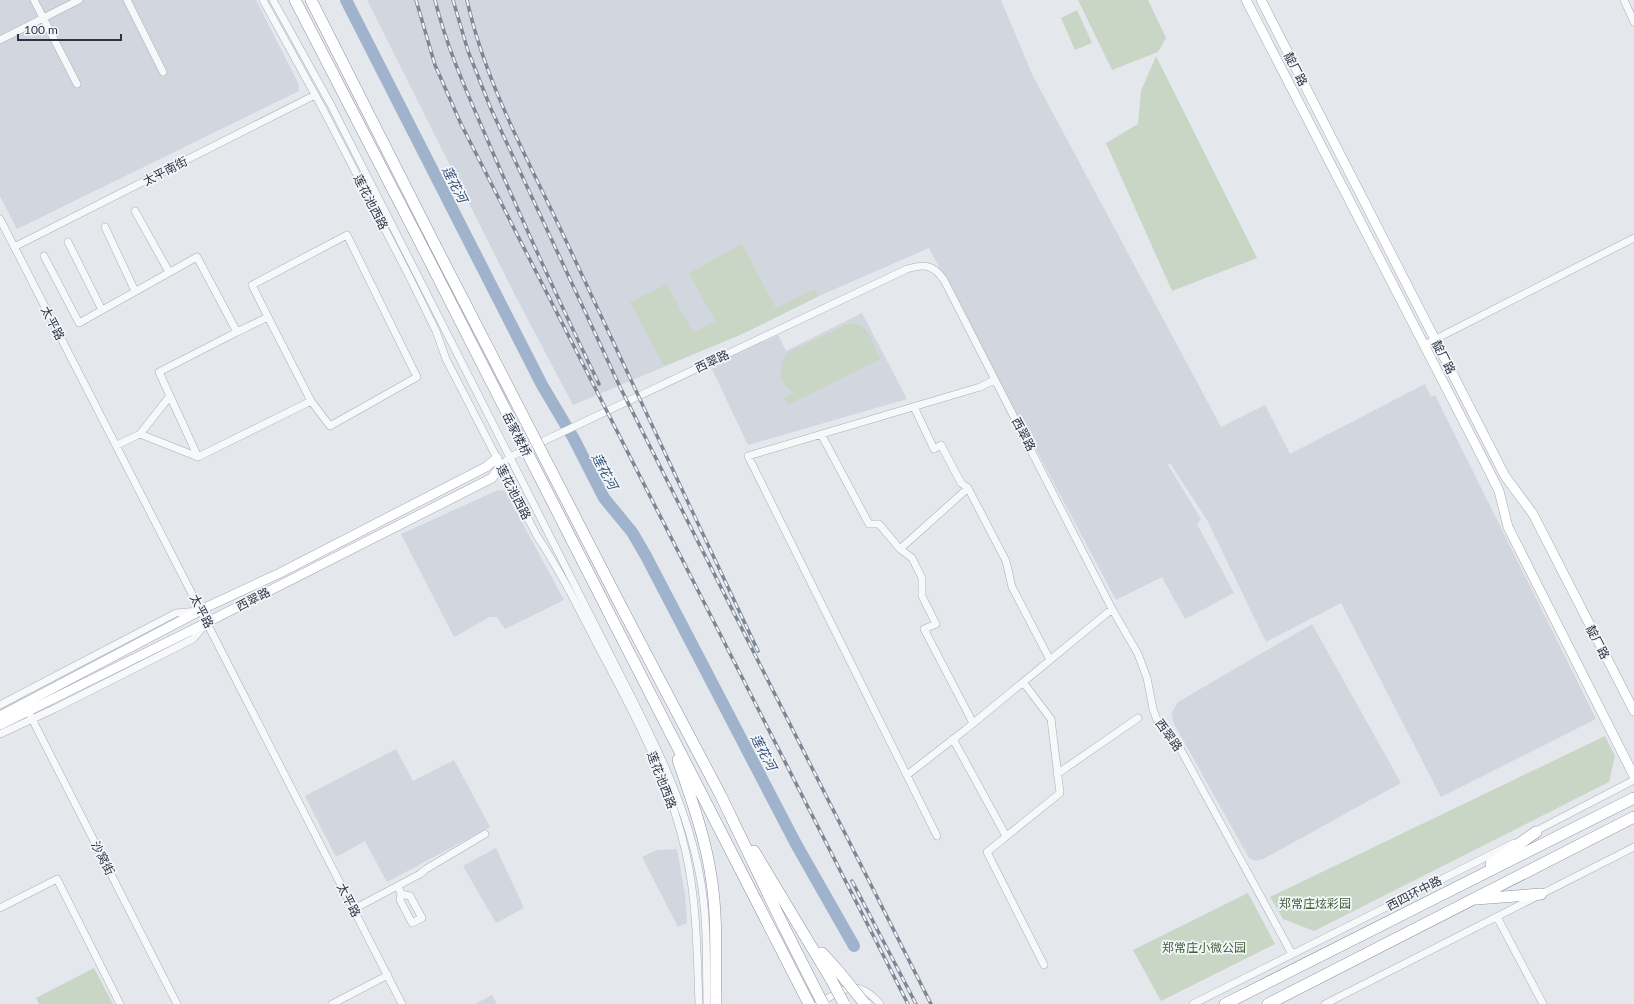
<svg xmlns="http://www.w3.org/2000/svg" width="1634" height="1004" viewBox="0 0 1634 1004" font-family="Lato,'Noto Sans SC',sans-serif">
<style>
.built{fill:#d2d6de}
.green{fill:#c9d6c5}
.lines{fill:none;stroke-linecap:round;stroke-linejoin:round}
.river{stroke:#9fb4cc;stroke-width:12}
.minor-casing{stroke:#a9aeb7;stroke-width:8}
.major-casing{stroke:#a3abb8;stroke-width:10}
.highway-casing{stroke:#8b94a3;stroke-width:12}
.minor{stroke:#f7f8fa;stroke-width:7}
.major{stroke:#fff;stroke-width:9}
.highway{stroke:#fff;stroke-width:11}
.rail-casing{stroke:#7d8696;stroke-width:3.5}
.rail{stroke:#f4f6f9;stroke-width:2;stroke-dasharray:6;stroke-linecap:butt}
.highway-bridge-casing{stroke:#8b94a3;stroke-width:12;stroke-linecap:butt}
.highway-bridge{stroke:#fff;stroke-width:11}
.labels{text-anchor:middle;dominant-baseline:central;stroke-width:3.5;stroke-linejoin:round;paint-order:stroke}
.street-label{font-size:12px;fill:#2b3445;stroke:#f4f6f9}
.park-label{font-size:12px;fill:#3f6138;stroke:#f4f6f9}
.water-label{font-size:13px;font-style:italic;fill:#34527a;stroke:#f4f6f9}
</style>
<rect width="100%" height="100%" fill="#e4e7ec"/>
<!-- built -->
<path class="built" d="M0,0h256l43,85v6l-282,138 -17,-33z
M367,0h634l32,76 188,351 44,-22 25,49 135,-70 6,13 4,-2 161,324 -155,78 -100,-194 -75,39 -59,-122 -37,-57 -2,2 33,54 -4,5 37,69 -49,26 -23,-42 -46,23 -187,-352 -110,48 -77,38 -169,71 -58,-110z
M862,313l45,86 -159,46 -37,-78 67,-32 8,16z
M498,490l7,1 59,109 -59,29 -8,-12h-7l-36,20 -53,-103z
M1312,624l89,159 -138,76 -8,2 -6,-3 -76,-136 -1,-10 6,-10z
M396,749l17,32 41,-21 36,67 -103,55 -22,-41 -29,16 -31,-61z
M496,848l28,60 -28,15 -33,-57z
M677,849l8,46 2,28 -9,4 -36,-70 15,-7z
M492,995l5,9h-22z"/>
<!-- green -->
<path class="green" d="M1078,0h70l18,38 -8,14 -46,18z
M1077,10l15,33 -17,7 -14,-32z
M1156,56l101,202 -85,33 -66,-148 32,-19 3,-33z
M742,244l34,64 39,-19 4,7 -77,38 -78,32 -34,-64 37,-18 26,49 22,-12 -26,-48z
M849,323c22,1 23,20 31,36l-92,46 -4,-7 12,-6c-18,-5 -20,-28 -7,-40z
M1605,736l10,20 -6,26 -295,149 -31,-12 -13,-22z
M1248,893l27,51 -114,57 -28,-51z
M94,968l19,36h-74l-3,-6z"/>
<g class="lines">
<!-- river -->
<path class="river" d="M346,0l196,385 32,54 30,59 28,34 14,24 150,288 58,102"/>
<!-- minor casing -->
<g class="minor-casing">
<path id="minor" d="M34,0l43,84
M127,0l36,72
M263,0l61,111 86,167 26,53 10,28 91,177c24,36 43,75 63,114 35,65 70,131 86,203 11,50 11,100 13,151
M273,0l58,105 295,581c31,61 62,124 74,191 8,42 6,85 7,127
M1624,0l10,22
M0,40l79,-40
M135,211l34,61
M0,219c134,262 269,523 402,785
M105,227l30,64
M68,242l34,68
M14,247l301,-152
M44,256l35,67 118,-66 40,75 -78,40 11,24 -30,38 -23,11
M268,317l43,84
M1424,345l210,-107
M170,396l28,61
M914,407l20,42 7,-4 20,38 7,5 38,73 6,26 38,73
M140,434l58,23 113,-56 19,25 87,-49 -70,-142 -95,50 16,32 -31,15
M821,434l48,90h10l21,25 68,-61
M501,465l9,-8 397,-188c17,-5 26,-5 37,11l168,329 26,45 9,24 6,31 4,11 19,21 116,213
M900,549l12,9 10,20v18l14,28 -12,5 49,94
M1023,682l28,37 9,74 -73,59 57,113
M0,705l176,-92 22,-2
M28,711l149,293
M0,734l56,-26 137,-69 12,-14
M953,739l53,97
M1057,774l81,-56
M907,775l58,-45 147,-121
M1532,833l102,-53
M937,836l-189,-380 232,-69 14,-7
M398,886l3,8 -1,6 12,23 10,-5 -12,-22 -9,-2
M0,908l57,-29 63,125
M354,909l66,-35 6,-5 59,-35
M1497,917l46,87
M332,1004l56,-29
M818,1004c26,-15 39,-27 62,0
M1193,1004l321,-161
M1325,1004l309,-157"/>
</g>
<!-- major casing -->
<g class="major-casing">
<path id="major" d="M1246,0l240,465 13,26 9,36 126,249
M1261,0l244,476 28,38 101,197
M0,716l209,-110 71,-33 206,-106 11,-9
M0,725l188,-93 304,-154 9,-13"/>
</g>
<!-- highway casing -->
<g class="highway-casing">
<path id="highway" d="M295,0l129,250
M311,0l124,245
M623,610l98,186 63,131
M611,617l198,387
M678,760c13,38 27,76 33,116 7,42 4,86 5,128
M754,851l78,130
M1491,864l45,-32
M1476,899l65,-5
M822,953l18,20
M1225,1004l409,-206
M1268,1004l366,-187"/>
</g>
<!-- minor -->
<use href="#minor" class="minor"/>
<!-- major -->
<use href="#major" class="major"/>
<!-- highway -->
<use href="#highway" class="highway"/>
<!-- rail casing -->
<g class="rail-casing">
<path id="rail" d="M416,0l19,65 26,59 447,880
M435,0c13,53 37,103 58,153 34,78 69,155 106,231
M453,0l15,51 23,58 129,278 311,617
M467,0c19,86 64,165 101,245 63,135 126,271 190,406
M852,881l64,123"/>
</g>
<!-- rail -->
<use href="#rail" class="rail"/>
<!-- highway-bridge casing -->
<g class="highway-bridge-casing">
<path id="highway-bridge" d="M435,245l188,365
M424,250l187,367
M784,927l39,77
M840,973l25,31
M832,981l12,23"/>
</g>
<!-- highway-bridge -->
<use href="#highway-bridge" class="highway-bridge"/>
</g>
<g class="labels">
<!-- street labels -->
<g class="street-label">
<text transform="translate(1296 69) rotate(63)">靛厂路</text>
<text transform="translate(165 171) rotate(-27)">太平南街</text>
<text transform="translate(371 202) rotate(63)">莲花池西路</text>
<text transform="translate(53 323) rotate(63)">太平路</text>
<text transform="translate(1444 357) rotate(63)">靛厂路</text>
<text transform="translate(712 361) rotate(-25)">西翠路</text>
<text transform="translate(517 434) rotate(63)">岳家楼桥</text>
<text transform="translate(1024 434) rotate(62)">西翠路</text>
<text transform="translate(514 492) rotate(63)">莲花池西路</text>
<text transform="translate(253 599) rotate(-27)">西翠路</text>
<text transform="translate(202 611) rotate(63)">太平路</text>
<text transform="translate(1598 642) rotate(63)">靛厂路</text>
<text transform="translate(1169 735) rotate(54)">西翠路</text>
<text transform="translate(662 780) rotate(69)">莲花池西路</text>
<text transform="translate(103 858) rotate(63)">沙窝街</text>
<text transform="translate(1414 893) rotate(-27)">西四环中路</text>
<text transform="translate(349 900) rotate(63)">太平路</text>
</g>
<!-- park labels -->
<g class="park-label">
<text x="1315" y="903">郑常庄炫彩园</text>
<text x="1204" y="947">郑常庄小微公园</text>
</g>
<!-- water labels -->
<g class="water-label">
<text transform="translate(455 184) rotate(63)">莲花河</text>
<text transform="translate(605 471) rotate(62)">莲花河</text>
<text transform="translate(764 752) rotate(62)">莲花河</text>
</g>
</g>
<!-- scale -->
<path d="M18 34v6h103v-6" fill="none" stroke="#2b3445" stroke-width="2"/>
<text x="24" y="34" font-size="12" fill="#2b3445" stroke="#f4f6f9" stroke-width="3" paint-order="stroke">100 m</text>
</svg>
